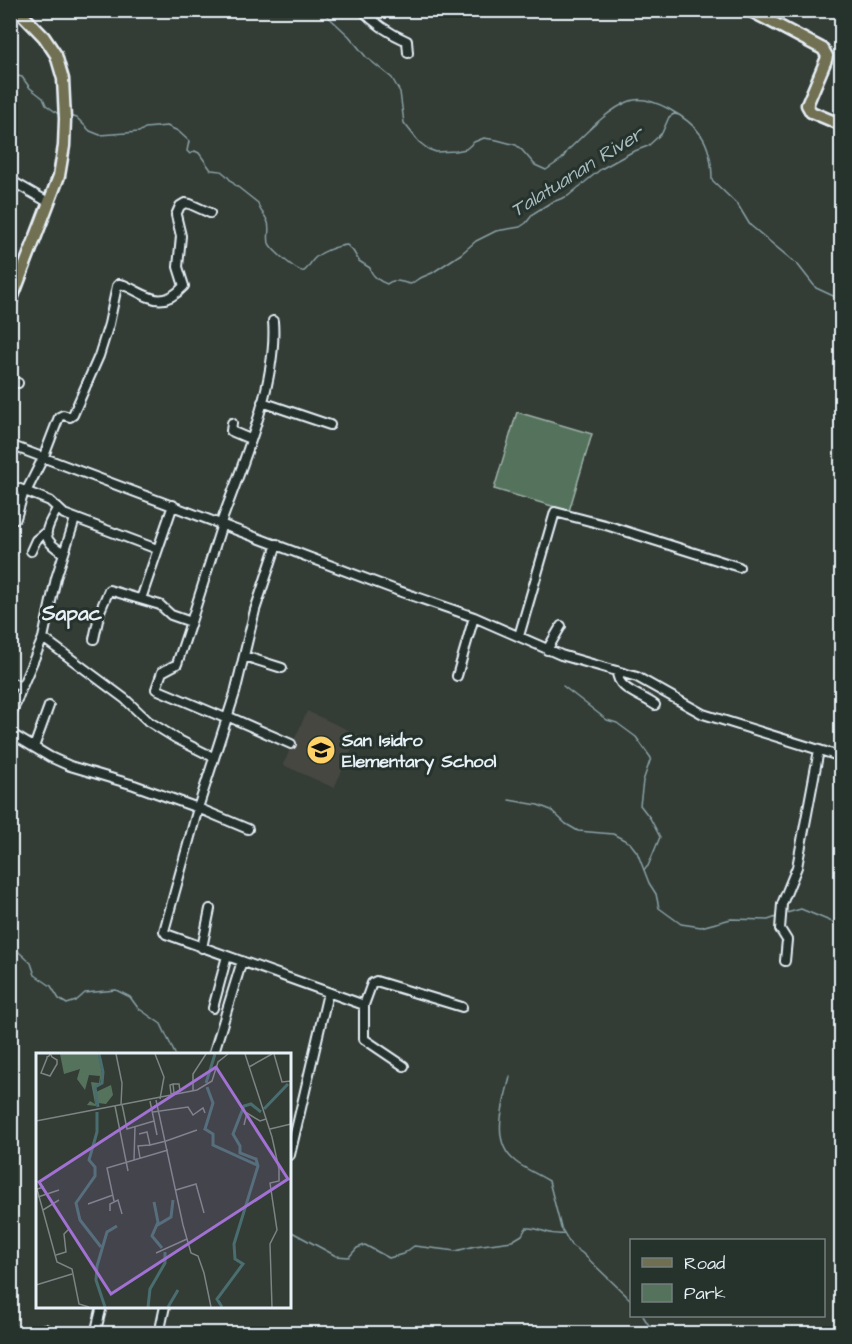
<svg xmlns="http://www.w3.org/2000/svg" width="852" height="1344" viewBox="0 0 852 1344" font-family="'Architects Daughter',sans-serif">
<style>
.built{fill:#454740}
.green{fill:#55735c;stroke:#9eb2aa;stroke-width:1.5}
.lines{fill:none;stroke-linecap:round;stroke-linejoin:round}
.stream{stroke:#89a2a6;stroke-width:1.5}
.minor-casing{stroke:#e8f1f8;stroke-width:12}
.major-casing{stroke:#e8f1f8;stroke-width:15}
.minor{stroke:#26332d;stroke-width:8}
.major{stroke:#716f52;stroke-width:10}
.labels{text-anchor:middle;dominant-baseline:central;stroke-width:6;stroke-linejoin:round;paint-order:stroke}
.poi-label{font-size:18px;font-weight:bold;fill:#e8f1f8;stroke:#26332d;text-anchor:start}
.water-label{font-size:20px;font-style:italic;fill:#a9bdc1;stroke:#26332d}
.quarter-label{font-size:21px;font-weight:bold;fill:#e8f1f8;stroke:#26332d}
.inset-river{fill:none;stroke:#4a6e6f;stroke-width:3}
.inset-road{fill:none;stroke:#7c8484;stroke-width:1.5}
.view{fill:#a171d3;fill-opacity:0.15;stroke:#a171d3;stroke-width:3}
.inset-edge{fill:none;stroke:#e8f1f8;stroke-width:3}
</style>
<rect width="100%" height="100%" fill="#343c36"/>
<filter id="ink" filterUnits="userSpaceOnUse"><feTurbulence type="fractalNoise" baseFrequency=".0167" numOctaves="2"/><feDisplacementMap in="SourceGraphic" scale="12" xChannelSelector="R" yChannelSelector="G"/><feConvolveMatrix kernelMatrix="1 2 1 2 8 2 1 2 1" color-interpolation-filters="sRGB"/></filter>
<g filter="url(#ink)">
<!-- built -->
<path class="built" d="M307,711l52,24 -25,53 -51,-23z"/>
<!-- green -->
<path class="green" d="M517,412l75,22 -23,77 -75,-22z"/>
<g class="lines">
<!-- stream -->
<path class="stream" d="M321,10l28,26 17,21 26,21 8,14 4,31 15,19 9,7 8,3 20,-1 10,-2 8,-7 10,-4 13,2 19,5 5,4 14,16 11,5 16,-11 6,-9c17,-16 40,-41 62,-49 20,-8 60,18 71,34 9,13 11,30 11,45l26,25 12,20 48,40 18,23 26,12
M10,74l12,3 8,11 13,10 3,7 15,11
M68,116l9,2 13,13 10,4 39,-3 6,-4 22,-2 11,5 11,10 -2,10 3,3 5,-3 4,2 12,17 10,1 5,4 8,9 24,19c1,8 6,10 9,17 4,7 0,15 2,23 2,6 29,30 35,28 4,-2 6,-8 9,-11 7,-8 23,-14 34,-15l6,6 6,10 11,7c1,7 10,14 17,16 8,-7 15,-1 24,0l7,-5 14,-6 29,-19 15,-13 20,-10 24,-4 6,-4 8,-10 16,-10 18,-7 33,-27 31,-17 16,-6 14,-13 7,-16 5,-3 5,1
M563,686l44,34 10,3 19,14 15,21 -8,23 -3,24 10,13 10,19 -12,29 -4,4
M509,800l29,5 13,5 15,14 12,7 35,3 17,9 7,9 12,31 7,11 3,14 22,16 20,3 30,-8 37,1 11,-4
M783,914l18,-5 41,17
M10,944l21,19 4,12 16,11 8,13 8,5 9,-3 9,-8 31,-3 14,7 8,11 23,16 14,30
M510,1077c-6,26 -21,65 6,85 9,7 22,12 33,19l12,47 10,17 11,8 50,48
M290,1231l46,25 13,1 8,-9 8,-3 24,13 14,-4 11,-8 42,5 19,-5 37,-5 10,-6 4,-7c16,-1 19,8 38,6
M643,1316l5,8 14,10"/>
<!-- minor casing -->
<g class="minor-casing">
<path id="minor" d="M362,10c13,14 29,24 45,31l1,12
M10,180l38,22
M10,381l8,2
M262,402l68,23
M232,423l-1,8 19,8
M10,445l386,145 78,27 87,38 76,22 66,37 139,43
M10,485l40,16 14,13 93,35
M26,492l18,-36 15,-39 4,-2 7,2 3,-2 26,-59 10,-32 8,-38 2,-2 5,1c25,11 37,26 60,1l-6,-19 3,-31 -5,-21 4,-9 5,-3 5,1 20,9
M57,509c-12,22 -18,30 7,44
M16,518l8,-27
M221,523c21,-58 57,-141 52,-202
M277,544l-22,66 -20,83 -37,115 -34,123 2,3 198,71
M31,551l5,-11 10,-8
M141,599l32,-94
M191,622l-14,42 -15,8 -6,17 69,29
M519,636l36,-124 54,14 130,41
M43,638l82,61 23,22 29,18 36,18
M94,639l6,-28 9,-21 51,15 11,10 20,7 31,-98
M547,650l14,-24
M244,656l38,12
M617,671c0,19 23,23 38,34
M457,676l17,-59
M10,682l12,5 21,-49 13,-60 19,-59
M227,716l64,28
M10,718l12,-31
M10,733l40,24 20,9 64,19 64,23 50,21
M34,747l15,-41
M202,948l8,-39
M785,961l2,-21 -7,-11 2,-25 15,-37 22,-117
M213,1008l14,-52
M214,1052l28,-91
M404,1066l-40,-27v-34l8,-22 4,-2 86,26
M290,1155l38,-162
M44,1334l1,-5
M95,1334l7,-28
M159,1334l6,-28"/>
</g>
<!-- major casing -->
<g class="major-casing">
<path id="major" d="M749,10l74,39 4,7 -1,4 -19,45 4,7 31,13
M10,304l49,-128 5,-30 1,-27 -2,-40 -7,-24 -12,-18 -26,-27"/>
</g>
<!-- minor -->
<use href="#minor" class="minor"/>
<!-- major -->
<use href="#major" class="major"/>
</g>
</g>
<!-- icons -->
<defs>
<g id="school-disc" transform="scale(1.5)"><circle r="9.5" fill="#ffd166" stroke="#26332d"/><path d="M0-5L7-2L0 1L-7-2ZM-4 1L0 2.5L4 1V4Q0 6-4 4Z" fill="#111"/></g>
</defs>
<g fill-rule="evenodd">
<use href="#school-disc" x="321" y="750"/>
</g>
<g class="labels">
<!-- poi labels -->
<g class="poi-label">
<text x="342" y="740">San Isidro<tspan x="342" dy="21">Elementary School</tspan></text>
</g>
<!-- water labels -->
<g class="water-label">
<text transform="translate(577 172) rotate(-32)">Talatuanan River</text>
</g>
<!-- quarter labels -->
<g class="quarter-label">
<text x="72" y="613">Sapac</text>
</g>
</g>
<!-- overview -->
<g transform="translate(36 1053)">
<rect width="255" height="255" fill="#343c36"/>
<path d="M24,1h38l4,20 -2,9 -5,3 1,20 -9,-1 3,-4 5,3 -4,-22 8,1 1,-7 -11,-1 -4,15 -8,-11 3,-10 -16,5zM75,32l2,10 -7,9 -8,-1 -2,-11z" fill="#55735c"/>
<path class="inset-river" d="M170,30l9,-29M171,34l6,16 -8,26 8,5v11l44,20M62,54l-3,-20 7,-4 1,-11 -4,-18M228,56l24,-25M61,59v20l-8,28 6,7v9l-19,27 4,17 21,27M118,149l4,20 -6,14 10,12M120,173l15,-9 2,-17M69,254l-9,-27 1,-14 10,-34 10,-6M112,254l2,-18 15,-26v-11M132,254l10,-17M186,254l-5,-8 26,-35 -8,-5 -1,-15 24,-78 -2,-7 -16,-6v-7l-7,-12 11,-28 7,-2 10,8"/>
<path class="inset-road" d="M14,1l1,1 1,2 5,3v4l-7,12 -9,-3 6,-15v-1l2,-1 1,-2h1M80,1l6,29 -1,22M119,1l9,23 -4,22M209,1l27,83 7,32v12l-9,2 7,47 -7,14 2,63M238,1l8,28 9,-1M213,14l23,-13M137,31h6l1,7 -9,3 -1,-9 3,-1 1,9v2M157,38v-17l13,-20M120,47l27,125 8,28 7,3 6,17 7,34M114,48l7,34M86,51l5,25 27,-8M79,53l13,65M117,59l35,-5 5,8 10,-7 2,5M0,68l161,-31 15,-9 6,-19 10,-8M208,72l3,-12 13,8 6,-2M234,76l21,-5M103,81l8,-2 3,13 16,-4M130,88l31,-11M104,105l-2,-12 12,-1M98,107l1,-33M8,134l-7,2 20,73 15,7 7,35 10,3M140,137l20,-6 8,29M2,144l21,-7M78,148l-7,-33 61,-18M52,151l25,-9M7,157l16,-10M74,158v-7l8,-4 4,14M120,200l31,-14M20,202l10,-3 -2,-18 5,-5M0,232l36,-11"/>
<path class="view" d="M180,14l72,112 -177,115 -72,-112z"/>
<rect width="255" height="255" class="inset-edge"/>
</g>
<!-- margin -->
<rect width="852" height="1344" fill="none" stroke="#26332d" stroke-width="36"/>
<rect x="18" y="18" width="816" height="1308" fill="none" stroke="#e8f1f8" stroke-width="2" filter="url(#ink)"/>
<!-- legend -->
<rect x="630" y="1239" width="195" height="78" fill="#26332d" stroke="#747f7e" stroke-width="1.5"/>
<rect x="642" y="1258" width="30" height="9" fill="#716f52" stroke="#747f7e" stroke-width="1.5"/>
<text x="684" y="1269" font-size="18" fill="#e8f1f8">Road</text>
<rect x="642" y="1284" width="30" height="18" fill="#55735c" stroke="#747f7e" stroke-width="1.5"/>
<text x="684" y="1299" font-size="18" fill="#e8f1f8">Park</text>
</svg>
